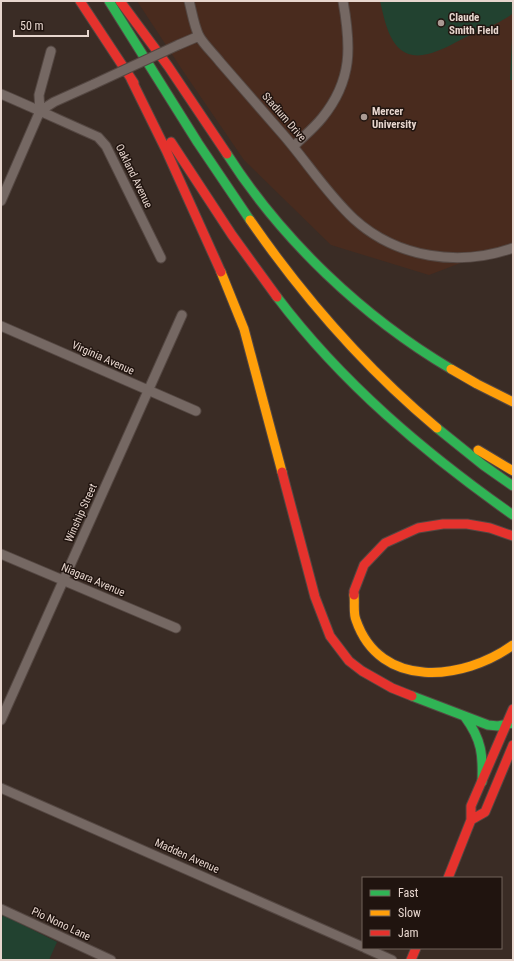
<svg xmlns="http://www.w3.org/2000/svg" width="514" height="961" viewBox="0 0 514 961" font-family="'Roboto Condensed',sans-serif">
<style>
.built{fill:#492b1e}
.green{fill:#224230}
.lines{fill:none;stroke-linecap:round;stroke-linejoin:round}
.street-casing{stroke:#544742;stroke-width:11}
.fast-casing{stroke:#544742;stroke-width:11}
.slow-casing{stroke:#544742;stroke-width:11}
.jam-casing{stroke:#544742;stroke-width:11}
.street{stroke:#756863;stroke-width:9}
.fast{stroke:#30b455;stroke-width:9}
.slow{stroke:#ff9f0a;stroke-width:9}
.jam{stroke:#e5322d;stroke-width:9}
.street-bridge-casing{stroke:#544742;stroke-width:11;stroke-linecap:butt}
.street-bridge{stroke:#756863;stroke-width:9}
.poi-dot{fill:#aa9a93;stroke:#20140f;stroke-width:1.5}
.labels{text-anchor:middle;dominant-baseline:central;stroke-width:3;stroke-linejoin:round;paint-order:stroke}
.poi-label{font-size:11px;font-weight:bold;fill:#e7d6ce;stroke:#20140f;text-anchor:start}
.street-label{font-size:11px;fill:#e7d6ce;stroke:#20140f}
</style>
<rect width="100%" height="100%" fill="#3a2c25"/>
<!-- built -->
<path class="built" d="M137,1h376v241l-5,3 -79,30 -98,-30 -87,-85 -59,-86z"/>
<!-- green -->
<path class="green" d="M380,1h133v12c-8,8 -37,20 -49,25 -11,6 -24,13 -36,16 -36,9 -42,-28 -48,-53z
M512,39h1v41h-3z
M3,915l54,27 -8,18h-48v-40z"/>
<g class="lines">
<!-- street casing -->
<g class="street-casing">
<path id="street" d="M189,1c3,11 5,25 10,35 5,9 15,18 21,26 20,23 40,46 60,69 25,28 46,62 74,88 43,39 105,48 159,29
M178,45l21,-9
M1,94c33,14 65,29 97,43l8,9 55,112
M40,111l14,-9 40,-18
M294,146c9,-9 20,-18 28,-28 31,-38 29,-72 21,-117
M1,201l39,-90 -1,-16 12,-44
M1,326l195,85
M1,554l175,74
M1,720l181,-405
M1,788l362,159
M1,909l110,51
M365,948l27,12"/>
</g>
<!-- fast casing -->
<g class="fast-casing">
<path id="fast" d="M109,1l89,142 52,77
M227,154c55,86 136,163 224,215
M277,297c65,86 148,156 236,218
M437,428l46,37 30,21
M412,696l76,29 10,1 15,-3
M465,717c17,23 18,38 17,65"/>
</g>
<!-- slow casing -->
<g class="slow-casing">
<path id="slow" d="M250,220c54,78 114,147 187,208
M221,272l23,57 38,143
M451,369l26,15 36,18
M478,450l35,21
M354,595c1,8 -1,18 2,25 24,70 107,61 157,25"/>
</g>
<!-- jam casing -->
<g class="jam-casing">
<path id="jam" d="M80,1l54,82
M120,1l48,65 59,88
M131,79l35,71 55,122
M171,142l61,93 45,62
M282,472l33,125 15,39 19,25 13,10 30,17 20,8
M354,595v-4l10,-26 21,-22 33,-15 25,-4h24l23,4 23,8
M471,820l14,-8 28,-67
M448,878l23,-58v-14l42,-97
M411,960l5,-12"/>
</g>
<!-- street -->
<use href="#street" class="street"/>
<!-- fast -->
<use href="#fast" class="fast"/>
<!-- slow -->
<use href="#slow" class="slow"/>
<!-- jam -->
<use href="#jam" class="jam"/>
<!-- street-bridge casing -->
<g class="street-bridge-casing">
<path id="street-bridge" d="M94,84l84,-39"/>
</g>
<!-- street-bridge -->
<use href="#street-bridge" class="street-bridge"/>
</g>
<!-- markers -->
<g class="poi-dot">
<circle cx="441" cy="23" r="4"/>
<circle cx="364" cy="117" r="4"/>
</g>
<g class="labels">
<!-- poi labels -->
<g class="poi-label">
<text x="449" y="17">Claude<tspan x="449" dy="13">Smith Field</tspan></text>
<text x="372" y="111">Mercer<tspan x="372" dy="13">University</tspan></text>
</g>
<!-- street labels -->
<g class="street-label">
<text transform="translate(284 117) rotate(49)">Stadium Drive</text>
<text transform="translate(134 176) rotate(64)">Oakland Avenue</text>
<text transform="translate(103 358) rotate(24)">Virginia Avenue</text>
<text transform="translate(81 513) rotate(-66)">Winship Street</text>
<text transform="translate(93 580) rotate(23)">Niagara Avenue</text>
<text transform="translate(187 856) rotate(24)">Madden Avenue</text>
<text transform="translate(61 924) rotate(25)">Pio Nono Lane</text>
</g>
</g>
<!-- border -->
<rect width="514" height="961" fill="none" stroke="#e7d6ce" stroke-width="4"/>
<!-- legend -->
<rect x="362" y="877" width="140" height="72" fill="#20140f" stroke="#70625b"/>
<rect x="370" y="890" width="20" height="6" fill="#30b455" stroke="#70625b"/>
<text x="398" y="897" font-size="12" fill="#e7d6ce">Fast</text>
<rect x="370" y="910" width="20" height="6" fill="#ff9f0a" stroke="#70625b"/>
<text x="398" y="917" font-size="12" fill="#e7d6ce">Slow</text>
<rect x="370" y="930" width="20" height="6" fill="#e5322d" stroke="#70625b"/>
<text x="398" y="937" font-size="12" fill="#e7d6ce">Jam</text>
<!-- scale -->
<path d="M14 30v6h74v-6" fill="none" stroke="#e7d6ce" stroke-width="2"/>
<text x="20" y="30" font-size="12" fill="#e7d6ce" stroke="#20140f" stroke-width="3" paint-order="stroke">50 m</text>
</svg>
